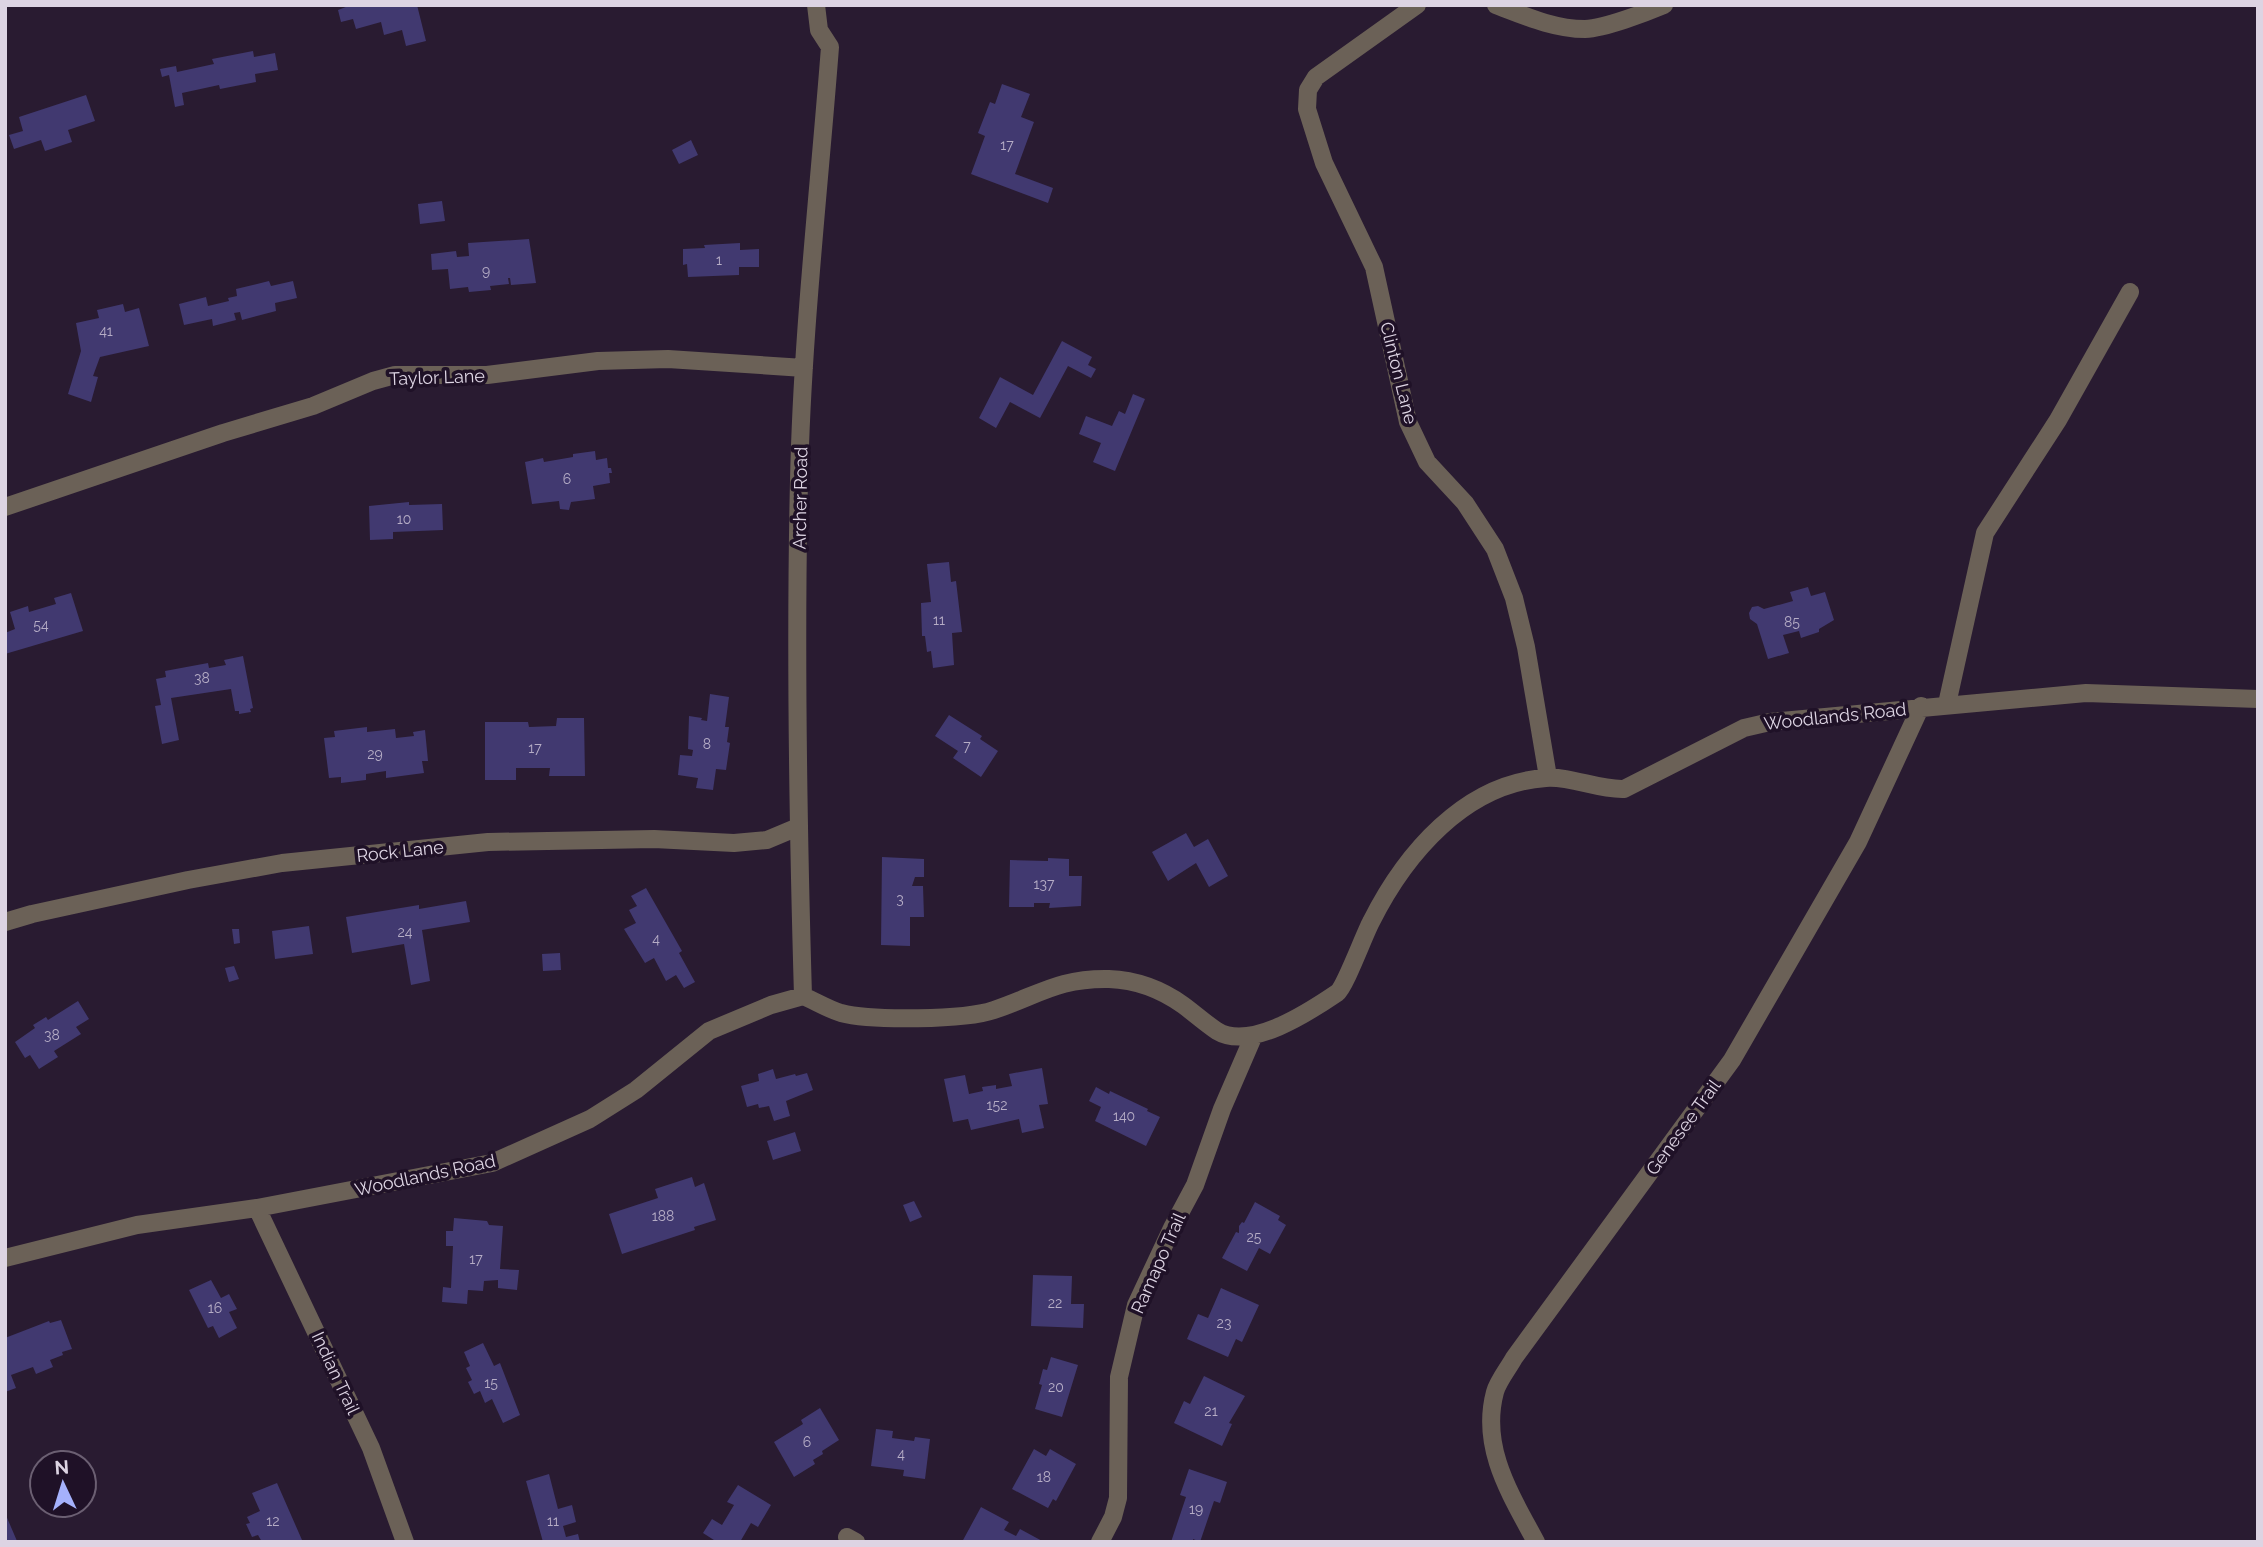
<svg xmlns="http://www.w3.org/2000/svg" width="2263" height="1547" viewBox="0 0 2263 1547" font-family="Raleway,sans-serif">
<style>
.building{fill:#413970}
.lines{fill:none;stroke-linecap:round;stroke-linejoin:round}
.minor{stroke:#6b6157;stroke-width:18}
.labels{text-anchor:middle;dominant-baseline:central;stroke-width:7;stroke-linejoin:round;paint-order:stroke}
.number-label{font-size:14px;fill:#b6adc6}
.street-label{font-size:18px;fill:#ddd4e3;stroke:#1f1127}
</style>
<rect width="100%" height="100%" fill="#291b31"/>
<!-- building -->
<path class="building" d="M351,5h66l9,36 -20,5 -4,-16 -18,5 -3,-13 -25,7 -3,-10 -12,3 -3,-12z
M253,51l1,6 21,-4 3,17 -23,4 1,8 -36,7 -1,-4 -37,8 2,12 -9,2 -6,-32 -7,2 -2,-8 16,-3 1,6 37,-8 -2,-5z
M1002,84l28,10 -9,23 13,5 -19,52 38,14 -5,15 -77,-29 14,-38 -7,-3 12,-31 5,2z
M86,95l9,26 -27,9 4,12 -27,9 -4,-11 -27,9 -5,-14 14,-4 -4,-14z
M691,140l7,15 -19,9 -7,-14z
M442,201l3,20 -25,3 -2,-20z
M529,239l7,44 -25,2 -1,-7h-2l1,6 -19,2 1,4 -22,2 -1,-5 -18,2 -2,-20 -16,1 -1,-16 25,-3 1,6 12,-1 -1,-13z
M740,243v7l19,-1v18h-20v8l-51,2 -1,-13 -4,1v-16l22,-1 -1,-3z
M269,281l2,5 22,-5 4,17 -22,5 1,8 -34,9 -2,-8 -6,1 2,7 -23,6 -1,-7 -28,6 -5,-21 27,-7 2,9 21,-5 -1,-3 9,-2 -1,-7z
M123,304l2,8 14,-4 10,38 -49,11 -7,19 5,1 -7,25 -23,-8 13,-43 -5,-28 23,-5 -2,-8z
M1062,341l30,16 -4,8 8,4 -5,9 -23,-12 -28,52 -30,-16 -14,26 -17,-10 21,-41 33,18z
M1133,394l12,5 -30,72 -22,-9 8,-19 -22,-9 7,-18 26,10 7,-15 6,3z
M595,451l1,9 11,-2 1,10h3l1,5h-3l1,10 -17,3 2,13 -24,3 -2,8 -9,-1 -1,-8 -27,3 -7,-42 18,-4 1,4 29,-5v-3z
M409,502v3l33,-1 1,26 -50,2v7l-23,1 -1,-34z
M949,562l2,20 5,-1 6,51 -10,1 2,32 -21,3 -2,-17 -4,1 -2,-16h-3l-1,-33 10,-1 -4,-38z
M1808,587l3,9 14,-4 9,28 -15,9v3l-18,6 -2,-7 -16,4 6,18 -21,6 -11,-35 -7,-5 -1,-6 3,-6 6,-1 6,3 29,-8 -3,-9z
M71,593l12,38 -78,23v-21l10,-4 -5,-17 18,-6 1,6 27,-8 -2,-6z
M243,656l10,52 -3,1 1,3 -12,2v-3h-4l-4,-22 -60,9 8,42 -17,4 -7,-38 6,-1 -5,-26 10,-2 -1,-6 43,-8 1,5 17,-3 -2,-5z
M710,694l19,3 -4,30h4l-2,15 3,1 -4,27 -10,-1 -3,21 -17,-2 2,-10 -20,-3 2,-20 12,1 1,-6 -5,-1 1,-33 13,2 -1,2 6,1z
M949,715l33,21 -2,3 18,12 -17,26 -28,-19 5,-7 -23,-15z
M557,718h27l1,58h-36l1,-8h-34v12h-31v-58h43l1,5 27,-1z
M367,727v5l28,-3 1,9 18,-2 -1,-4 12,-2 3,31h-6l2,12 -38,5v-7l-20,3v6l-25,3v-6l-12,1 -5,-40 11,-1 -1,-6z
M1186,833l8,14 14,-8 20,37 -19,11 -13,-24 -28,18 -16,-29z
M882,857l42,2v18h-9l-3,9h11l1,31h-14v29l-29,-1z
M1048,858l21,1v17h13l-1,30 -32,2 1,-5h-16v4h-25l1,-47 38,1z
M646,888l36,63 -3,2 16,29 -11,6 -8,-13 -10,6 -12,-23 -9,5 -21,-34 12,-6 -7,-13 8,-4 -6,-10z
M466,901l4,21 -48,8 8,51 -19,4 -7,-41 -52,9 -6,-36 73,-12v4z
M309,926l4,28 -38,5 -3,-28z
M232,929h7l1,14 -6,1z
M560,953l1,17 -18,1 -1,-17z
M234,966l5,13 -10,3 -4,-14z
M78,1001l11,18 -13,8 5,7 -27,17 4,6 -19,12 -9,-14 -5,3 -10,-16 20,-14 -2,-3 13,-8 2,3z
M1042,1068l6,36 -9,1 5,23 -22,5 -3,-14 -48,11 -3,-11 -15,3 -9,-43 21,-4 4,19 14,-3 -1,-4 14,-2v4l16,-3 -3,-12z
M773,1069l3,10 19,-5 1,2 11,-3 6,17 -27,11 4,15 -16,5 -5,-15 -10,2 -1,-4 -11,3 -6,-21 18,-5 -1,-7z
M1096,1087l13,7 1,-3 38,18 -1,2 13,6 -14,29 -51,-25 6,-14 -12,-6z
M795,1132l6,19 -28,9 -6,-19z
M692,1177l3,10 9,-4 12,37 -22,7 1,3 -73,24 -13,-40 49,-16 -3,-9z
M914,1201l8,16 -12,5 -7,-17z
M1255,1202l25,14 -2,4 8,5 -16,29 -11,-6 -12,23 -25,-13 14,-26 3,1v-7l3,-4 2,1z
M454,1218l33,3 2,4 14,1 -3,43 19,1 -2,20 -19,-2v-8l-14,1 -1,10 -15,-1 -1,14 -25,-2 1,-15 8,1 2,-42h-7v-15h7z
M1033,1275l39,1 -1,28h13l-1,24 -52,-2z
M211,1280l10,18 8,-4 8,15 -8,3 8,16 -18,10 -6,-12 -5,2 -19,-38z
M1221,1288l38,17 -17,37 -6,-3 -8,18 -41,-18 11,-25 10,4z
M61,1320l11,29 -10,3 1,3 -13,5 3,7 -17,7 -3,-7 -22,8 5,13 -11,4v-54l44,-17 1,2z
M483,1343l11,23 6,-3 20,52 -17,8 -11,-24 -7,4 -5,-12 -6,3 -6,-12 4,-2 -6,-12 4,-2 -6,-14z
M1051,1357l27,8 -16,52 -27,-8 7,-24 -3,-1 4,-15 4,1z
M1204,1376l41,20 -16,27 3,1 -10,22 -48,-23 10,-22 6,3z
M820,1408l19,32 -17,11 1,3 -10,6 2,4 -21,13 -20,-35 29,-18 -2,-4z
M876,1429l17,2 -1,7 22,3 1,-4 15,2 -5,40 -22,-3 1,-6 -33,-4z
M1034,1449l12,7 4,-7 26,15 -20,37 -3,-2 -5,9 -36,-19z
M1189,1469l38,13 -7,21 -6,-2 -14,41 -7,-3v3h-22l15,-45 -6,-2z
M549,1474l9,35 14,-4 4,17 -13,4 3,11 12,-3 2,8h-37l-17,-61z
M277,1483l25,57 -4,2h-36l-4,-7 -6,2 -6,-13 4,-1 -3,-6 13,-6 -8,-18z
M738,1485l33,20 -13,22 -7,-4 -11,19h-23l-14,-9 9,-14 10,6 12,-20 -7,-3z
M981,1507l28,15 -5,8 12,6 4,-7 24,13h-82z
M5,1513l12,28 -12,1z"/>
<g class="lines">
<!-- minor -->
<path class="minor" d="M1417,5l-101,72 -8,13 -1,19 17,54 50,104 34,155 19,40 38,41 30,46 19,49 12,49 22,130
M1496,5c29,11 58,24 89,24 20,-1 60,-16 79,-24
M5,507l218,-74 90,-27 60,-25 22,-6h92l111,-14 70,-2 136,9
M1947,704l38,-171 73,-113 72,-128
M5,922l27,-8 156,-34 94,-17 206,-21 166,-3 80,4 33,-3 31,-13
M803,996c-5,-172 -8,-344 -4,-515 3,-145 20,-290 31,-434l-11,-17 -3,-25
M257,1208l114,240 34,94
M5,1258l132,-33 120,-17 235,-45 98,-44 46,-29 73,-59 62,-26 32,-9c12,5 25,13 38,17 30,8 124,7 153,-3 45,-15 64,-32 115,-31 27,1 53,11 74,26 11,8 22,18 34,26 33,20 92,-19 120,-38 8,-6 27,-58 34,-71 34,-68 94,-139 175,-144 25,-2 52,12 78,11l120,-61 26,-6 316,-29 172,6
M847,1537l9,5
M1100,1542l13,-25 5,-19 1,-121 17,-72 36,-77 23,-43 27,-76 32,-74
M1536,1542c-25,-47 -56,-94 -41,-150 3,-11 13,-23 19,-34l218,-298 126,-218 63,-136"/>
</g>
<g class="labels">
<!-- number labels -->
<g class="number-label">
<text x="1007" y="145">17</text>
<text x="719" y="260">1</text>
<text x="486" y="271">9</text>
<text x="106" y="331">41</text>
<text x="567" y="479">6</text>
<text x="404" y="519">10</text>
<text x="939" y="620">11</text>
<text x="1792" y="622">85</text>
<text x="41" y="625">54</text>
<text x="202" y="678">38</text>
<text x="707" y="744">8</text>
<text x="967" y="746">7</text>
<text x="535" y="748">17</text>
<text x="375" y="754">29</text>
<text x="1044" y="884">137</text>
<text x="900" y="899">3</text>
<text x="405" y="932">24</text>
<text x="656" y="939">4</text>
<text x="52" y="1035">38</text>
<text x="997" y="1105">152</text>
<text x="1124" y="1116">140</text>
<text x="663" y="1216">188</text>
<text x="1254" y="1237">25</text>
<text x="476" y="1259">17</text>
<text x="1055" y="1303">22</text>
<text x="215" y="1308">16</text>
<text x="1224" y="1323">23</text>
<text x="491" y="1383">15</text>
<text x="1056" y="1387">20</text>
<text x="1211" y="1411">21</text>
<text x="807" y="1442">6</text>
<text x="901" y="1454">4</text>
<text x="1044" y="1477">18</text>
<text x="1196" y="1509">19</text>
<text x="273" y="1521">12</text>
<text x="553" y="1521">11</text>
</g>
<!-- street labels -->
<g class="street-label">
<text transform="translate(1399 373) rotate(76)">Clinton Lane</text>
<text transform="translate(437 377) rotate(-2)">Taylor Lane</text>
<text transform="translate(800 498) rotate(-89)">Archer Road</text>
<text transform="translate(1835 716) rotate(-6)">Woodlands Road</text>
<text transform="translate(400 851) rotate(-6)">Rock Lane</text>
<text transform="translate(1683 1127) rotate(-54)">Genesee Trail</text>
<text transform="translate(425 1175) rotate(-12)">Woodlands Road</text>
<text transform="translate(1158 1263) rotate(-66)">Ramapo Trail</text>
<text transform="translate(336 1373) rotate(65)">Indian Trail</text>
</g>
</g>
<!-- border -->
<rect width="2263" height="1547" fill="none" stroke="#ddd4e3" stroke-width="14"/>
<!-- north arrow -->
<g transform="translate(63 1484) rotate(356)"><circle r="33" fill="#1f1127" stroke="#6b5f72" stroke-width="2"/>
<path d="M0-5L12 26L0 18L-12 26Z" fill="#a5b1fc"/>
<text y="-10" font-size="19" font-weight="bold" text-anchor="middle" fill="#ddd4e3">N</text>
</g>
</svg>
